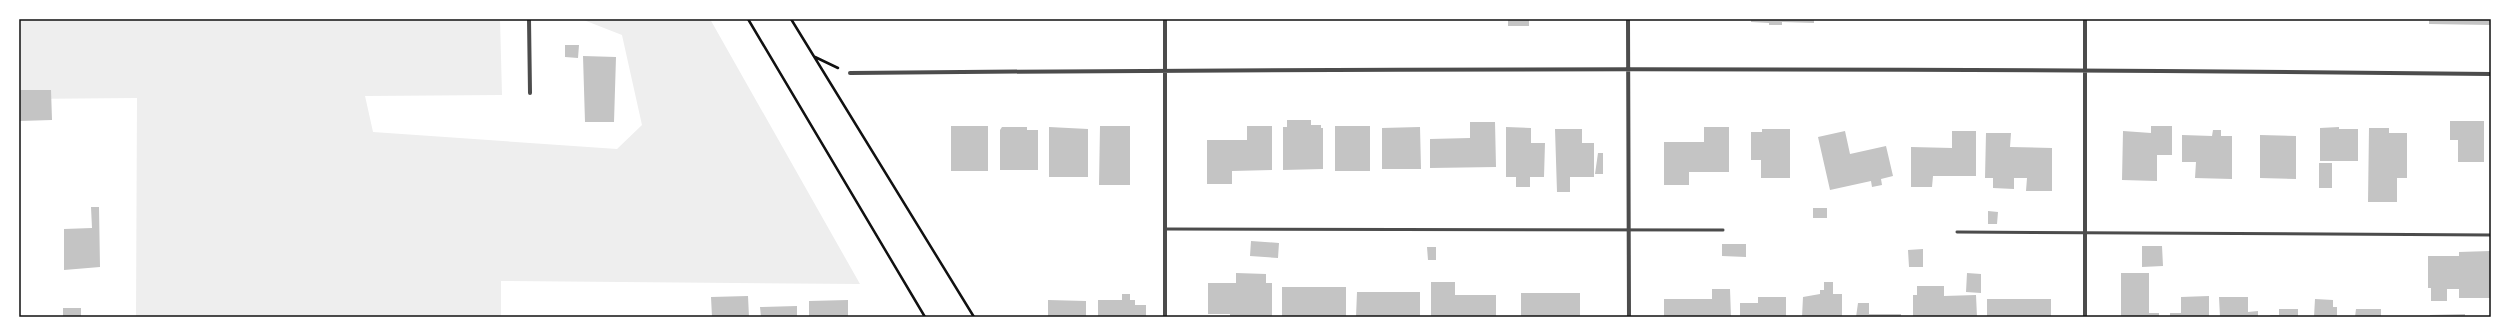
<svg xmlns="http://www.w3.org/2000/svg" width="2510" height="336" viewBox="0 0 2510 336" font-family="'Space Grotesk',sans-serif">
<style>
.green{fill:#eee}
.building{fill:#c4c4c4}
.lines{fill:none;stroke-linecap:round;stroke-linejoin:round}
.path{stroke:#111;stroke-width:2.5}
.service{stroke:#4c4c4c;stroke-width:3}
.minor{stroke:#4c4c4c;stroke-width:4}
.neatline{fill:none;stroke:#111;stroke-width:1.5}
</style>
<rect width="100%" height="100%" fill="#fff"/>
<!-- green -->
<path class="green" d="M19,19h481l2,76 -137,1 8,36 244,17 25,-24 -20,-90 -41,-16h129l150,265 -359,-3v36h-365l1,-219 -118,1z"/>
<!-- building -->
<path class="building" d="M1508,19h21v7h-21z
M1751,19h63v4l-32,-1v3h-13v-2l-18,-1z
M2429,19h61v6l-61,-1z
M565,45h14l-1,13 -13,-1z
M583,56l33,1 -2,65h-29z
M19,90h32l1,30 -33,1z
M1287,120h24v5h10v3h2v41l-40,1v-43h4z
M2450,121h34v41h-26v-22h-8z
M1470,122h25l1,45 -66,1v-29l40,-1z
M951,126h37v45h-37z
M1100,126h30v59h-31z
M1247,126h25v44l-40,1v13h-25v-44h40z
M1335,126h35v45h-35z
M2151,126h21v29h-15v26l-35,-1 1,-49 28,2z
M1002,127h25v3h11v40h-38v-40z
M1049,127l39,2v48h-39z
M1420,127l1,42h-39v-41z
M1506,127l25,1v15h14l-1,34h-14v10h-14v-10h-10z
M1704,127h25v45h-40v13h-25v-43h40z
M2339,127v2h19v32h-38v-33z
M2369,128h20v5h18v45h-10v24h-29z
M1555,129h27v14h12v34h-24v15h-13z
M1762,129h28v49h-29v-18h-10v-28h11z
M2213,130h8v6h11v43l-37,-1 1,-16h-14v-27l30,1z
M1845,131l5,23 36,-8 7,30 -12,3 1,6 -10,2 -1,-6 -41,9 -12,-53z
M1952,131h24v45h-43l-1,11h-21v-40l41,1z
M1986,133h25l-1,14 42,1v43h-26l1,-13h-13v11l-21,-1v-10h-8z
M2260,135l36,1v43l-36,-1z
M1598,153h5v21h-8z
M2319,163h13v25h-13z
M91,207h8l1,60 -36,3v-41l28,-1z
M1813,208h14v10h-14z
M1988,211l10,1 -1,12h-9z
M1251,241l28,2 -1,15 -28,-2z
M1722,244h24v13l-24,-1z
M2142,246h20l1,20 -21,1z
M1427,247h9v13h-8z
M1923,249v18h-14l-1,-17z
M2490,251v47h-31v-9h-12v12h-16v-13h-3v-32h31v-4z
M1236,273l30,1v9h6v34h-42v-3h-22v-31h28z
M1967,273l14,1v19l-15,-1z
M2121,273h28v40h10v4h-38z
M1431,282h24v13h41v22h-65z
M1824,282h9v12h9v23h-40l1,-20 17,-3v-4h4z
M1917,286h27v10l32,-1 1,22h-64v-22h4z
M1282,287h64v30l-64,-1z
M1712,289h18l1,28h-67v-18h48z
M1357,292h63v25h-64z
M1521,293h59v24h-59z
M1122,294h8v6h5v5h11v12h-48v-17h24z
M748,296l1,21h-37l-1,-20z
M2209,296v21h-39v-4h11v-16z
M1758,297h28v20h-46v-14h18z
M2219,297h29v15l10,-1v6h-38z
M1987,299h64v18h-64z
M2315,299l18,1v7h4v10h-23z
M848,300v17h-39v-16z
M1048,300l38,1v16h-38z
M1858,303h11v11h32v3h-45z
M797,306v11h-36l-1,-10z
M63,308h18v9h-18z
M2279,309h19v8h-27l-1,-2h9z
M2356,309h25v8h-26z
M2465,314v3h-35v-2z"/>
<g class="lines">
<!-- path -->
<path class="path" d="M748,19l177,298
M791,19l183,298
M815,57l23,11"/>
<!-- service -->
<path class="service" d="M1165,229l558,1
M1957,232l534,3"/>
<!-- minor -->
<path class="minor" d="M529,19l1,74
M1628,19l1,298
M2085,19v298
M850,73c547,-5 1094,-5 1641,1
M1165,317v-298"/>
</g>
<!-- border -->
<rect width="2510" height="336" fill="none" stroke="#ffffff" stroke-width="40"/>
<rect x="20" y="20" width="2470" height="296" class="neatline"/>
</svg>
